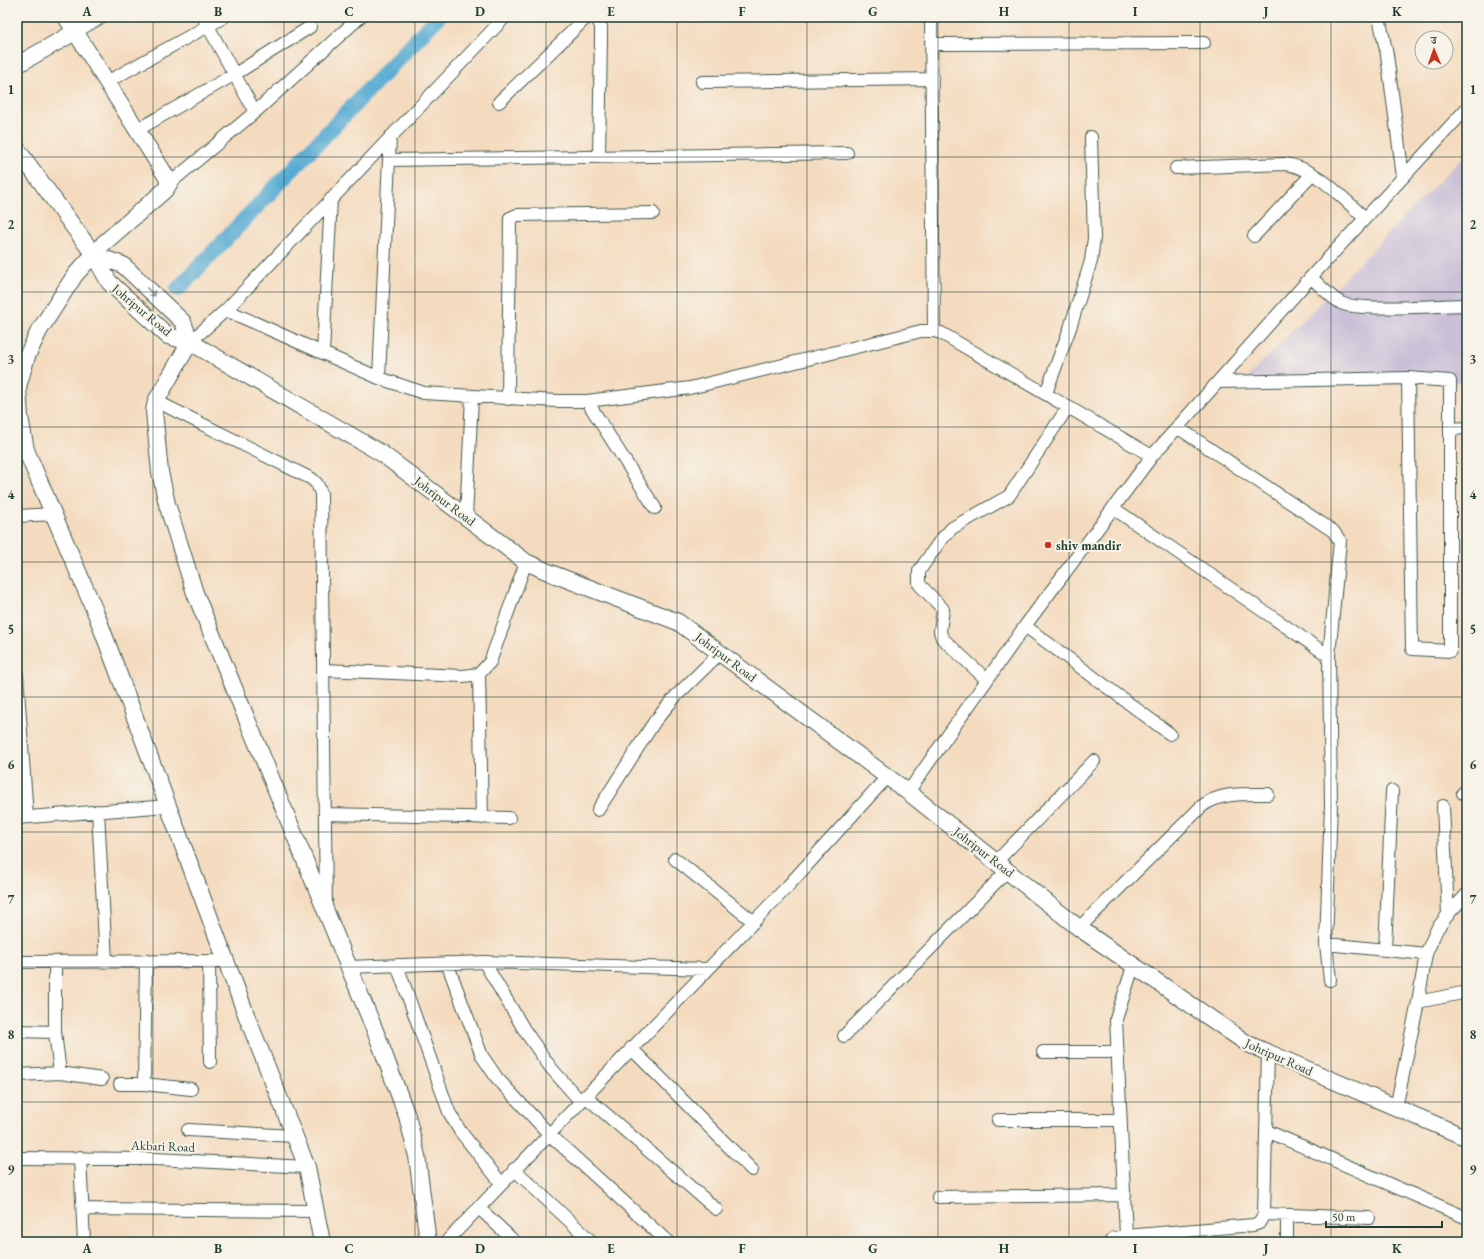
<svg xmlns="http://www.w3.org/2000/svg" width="1484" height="1259" viewBox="0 0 1484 1259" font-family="'EB Garamond','Noto Serif Devanagari',serif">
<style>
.industrial{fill:#c9bfd7}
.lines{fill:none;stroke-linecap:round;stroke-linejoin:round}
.canal{stroke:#57abd3;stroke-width:16}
.minor-casing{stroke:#3f5549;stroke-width:14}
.tertiary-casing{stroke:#3f5549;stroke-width:18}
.minor{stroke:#fff;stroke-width:12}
.tertiary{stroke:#fff;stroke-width:16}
.oneway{stroke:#8f9e9a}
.grid{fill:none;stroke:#1f3d34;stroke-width:1;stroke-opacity:0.55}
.poi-dot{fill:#c8321e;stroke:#f7f3e8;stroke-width:1.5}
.labels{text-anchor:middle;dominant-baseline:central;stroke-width:4;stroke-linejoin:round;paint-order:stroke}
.street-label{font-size:13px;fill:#1f3d34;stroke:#f7f3e8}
.poi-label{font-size:13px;font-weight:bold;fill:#1f3d34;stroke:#f7f3e8;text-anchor:start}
.neatline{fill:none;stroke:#1f3d34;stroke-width:1.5}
.grid-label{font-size:13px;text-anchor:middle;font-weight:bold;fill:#1f3d34}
</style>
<rect width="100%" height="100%" fill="#f7f3e8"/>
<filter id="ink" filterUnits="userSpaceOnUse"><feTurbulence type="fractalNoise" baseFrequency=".025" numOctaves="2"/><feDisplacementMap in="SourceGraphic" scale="8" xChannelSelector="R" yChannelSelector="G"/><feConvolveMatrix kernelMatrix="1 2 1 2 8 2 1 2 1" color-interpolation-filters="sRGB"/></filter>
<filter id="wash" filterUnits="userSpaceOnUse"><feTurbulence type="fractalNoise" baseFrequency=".012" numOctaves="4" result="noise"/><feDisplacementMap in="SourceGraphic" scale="16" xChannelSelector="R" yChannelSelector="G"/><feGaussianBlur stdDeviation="0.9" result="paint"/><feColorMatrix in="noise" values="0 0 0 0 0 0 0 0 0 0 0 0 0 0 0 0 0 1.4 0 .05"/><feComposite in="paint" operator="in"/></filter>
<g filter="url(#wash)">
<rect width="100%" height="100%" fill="#f4dbbf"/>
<!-- industrial -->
<path class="industrial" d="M1467,153v227l-15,3 -213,3z"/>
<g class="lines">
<!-- canal -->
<path class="canal" d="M178,289l260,-272"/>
</g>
</g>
<g filter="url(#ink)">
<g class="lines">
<!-- minor casing -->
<g class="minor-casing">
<path id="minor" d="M203,17l52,95
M597,17l4,10v10l-2,120
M931,17l3,314
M1379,17l8,38 16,122
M75,32l27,-15
M932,44l272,-1
M107,82l117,-65
M702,82l230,-3
M499,102l88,-85
M137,130l98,-56 75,-47
M389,160l458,-7
M1176,168l109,-4c32,4 57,34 80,54
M169,184l86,-72 105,-95
M1254,236l58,-62
M1311,277c9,9 19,20 30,26 19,9 101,2 126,2
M226,310l153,68 45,15 133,8h30l103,-13 231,-57h13l7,2 211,123
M190,342l36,-32 279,-293
M323,353l8,-154
M379,378l11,-241
M1218,382l190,-4 4,271 38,2v-270l-42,-3
M1046,393l24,-65 21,-67 3,-23 -3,-101
M508,399l2,-181 7,-3 136,-2
M156,401l156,78 5,5 4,9 5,415
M587,401l68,107
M1177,427l156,104 7,10 -11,115 2,148 -5,140 4,36
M1450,429l17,-1
M1113,508l216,148
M17,516l37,-2
M466,517l6,-120
M1025,626l145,108
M324,670l139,6 16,-2 11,-12 36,-100
M479,674l3,144
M17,675l10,142
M987,680l-45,-42 -2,-7 3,-22 -24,-25v-13l21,-30 12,-13 57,-32 59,-89
M908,792l117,-166 127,-170 159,-179 156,-169
M1463,793l4,2
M1443,806l5,109
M598,810l57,-89 21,-25 44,-43
M98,811l8,150
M326,814l183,4
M17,818l151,-12
M675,859l79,63
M996,862l98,-101
M1079,928l123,-122c19,-14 42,-12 66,-12
M1326,944l100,10
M1385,950l7,-159
M209,961l1,101
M17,962l209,-1
M55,962v70l5,41
M484,962l41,69 26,37 29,33
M447,963l35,93 15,22 52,56 119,108
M397,965l52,147 11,19 41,52
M348,967l136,-5 223,7
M1418,1002l49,-10
M17,1031l38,1
M844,1036l164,-166
M631,1048l121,122
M1043,1052h74
M17,1075l43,-2 42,6
M120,1084h24l47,5
M144,1084l2,-123
M585,1096l131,113
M1396,1108l22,-106 8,-48 11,-25 13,-17 17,-18
M998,1120h123
M188,1130l106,6
M1267,1131l200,87
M80,1157l4,85
M17,1158l138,1 152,8
M514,1169l78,73
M938,1197l187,-2
M478,1207l37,35
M83,1209l233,2
M1264,1214l105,4
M1287,1216v26
M1126,1236l-10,-217 17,-52
M446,1242l342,-356 99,-109
M1110,1242l4,-4 12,-2 127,-11 6,-2 5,-9 4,-161"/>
</g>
<!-- tertiary casing -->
<g class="tertiary-casing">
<path id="tertiary" d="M66,17l100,159 3,8 -4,6 -61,53 -29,32 -36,56 -12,25 -9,31 2,30 6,33 71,166 150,401 60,150 15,75
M17,65l58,-33
M17,149l77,106 15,27 59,54 22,6 191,111 145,109 27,12 125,48 230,170 171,136 169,116 219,94
M94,255l29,10 60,57 7,20 -34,59 -2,10 6,61 7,32 28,89 183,445 29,78 10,40 11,86"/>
</g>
<!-- minor -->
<use href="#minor" class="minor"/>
<!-- tertiary -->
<use href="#tertiary" class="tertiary"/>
</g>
<!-- one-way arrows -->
<defs><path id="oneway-shaft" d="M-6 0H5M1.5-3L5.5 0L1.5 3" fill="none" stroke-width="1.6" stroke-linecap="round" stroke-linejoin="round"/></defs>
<use class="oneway" href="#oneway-shaft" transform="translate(151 292) rotate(44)"/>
</g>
<!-- grid -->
<path class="grid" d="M153,17v1225M284,17v1225M415,17v1225M546,17v1225M677,17v1225M807,17v1225M938,17v1225M1069,17v1225M1200,17v1225M1331,17v1225M17,157h1450M17,292h1450M17,427h1450M17,562h1450M17,697h1450M17,832h1450M17,967h1450M17,1102h1450"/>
<!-- markers -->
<circle class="poi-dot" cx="1048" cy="545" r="4"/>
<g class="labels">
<!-- street labels -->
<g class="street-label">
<text transform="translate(142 310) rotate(40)">Johripur Road</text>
<text transform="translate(445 501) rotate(37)">Johripur Road</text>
<text transform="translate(726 657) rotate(37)">Johripur Road</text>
<text transform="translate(984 852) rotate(38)">Johripur Road</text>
<text transform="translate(1279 1057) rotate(24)">Johripur Road</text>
<text transform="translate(163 1146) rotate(2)">Akbari Road</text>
</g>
<!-- poi labels -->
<g class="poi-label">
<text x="1056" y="545">shiv mandir</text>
</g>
</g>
<!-- margin -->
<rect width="1484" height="1259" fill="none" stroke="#f7f3e8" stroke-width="44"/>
<!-- north arrow -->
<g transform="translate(1434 50) rotate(358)"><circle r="19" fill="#f7f3e8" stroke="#a1aaa0"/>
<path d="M0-3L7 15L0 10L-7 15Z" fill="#c8321e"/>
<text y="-6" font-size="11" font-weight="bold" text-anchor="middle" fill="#1f3d34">उ</text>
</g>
<!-- scale -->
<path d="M1326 1221v6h116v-6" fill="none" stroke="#1f3d34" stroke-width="2"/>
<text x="1332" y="1221" font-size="12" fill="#1f3d34" stroke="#f7f3e8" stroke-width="3" paint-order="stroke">50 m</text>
<rect x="22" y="22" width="1440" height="1215" class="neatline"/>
<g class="grid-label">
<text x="87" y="16">A</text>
<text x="218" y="16">B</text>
<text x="349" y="16">C</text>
<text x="480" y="16">D</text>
<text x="611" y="16">E</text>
<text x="742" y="16">F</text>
<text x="873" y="16">G</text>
<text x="1004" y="16">H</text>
<text x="1135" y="16">I</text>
<text x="1266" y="16">J</text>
<text x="1397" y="16">K</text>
<text x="11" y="94">1</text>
<text x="1473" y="94">1</text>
<text x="11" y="229">2</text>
<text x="1473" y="229">2</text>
<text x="11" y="364">3</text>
<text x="1473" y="364">3</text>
<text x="11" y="499">4</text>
<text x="1473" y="499">4</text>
<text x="11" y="634">5</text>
<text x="1473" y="634">5</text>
<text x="11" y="769">6</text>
<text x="1473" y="769">6</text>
<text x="11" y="904">7</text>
<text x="1473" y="904">7</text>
<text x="11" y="1039">8</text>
<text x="1473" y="1039">8</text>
<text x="11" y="1174">9</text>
<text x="1473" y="1174">9</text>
<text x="87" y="1253">A</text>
<text x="218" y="1253">B</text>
<text x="349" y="1253">C</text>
<text x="480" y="1253">D</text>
<text x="611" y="1253">E</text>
<text x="742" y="1253">F</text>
<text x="873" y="1253">G</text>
<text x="1004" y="1253">H</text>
<text x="1135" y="1253">I</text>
<text x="1266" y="1253">J</text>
<text x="1397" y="1253">K</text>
</g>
</svg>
